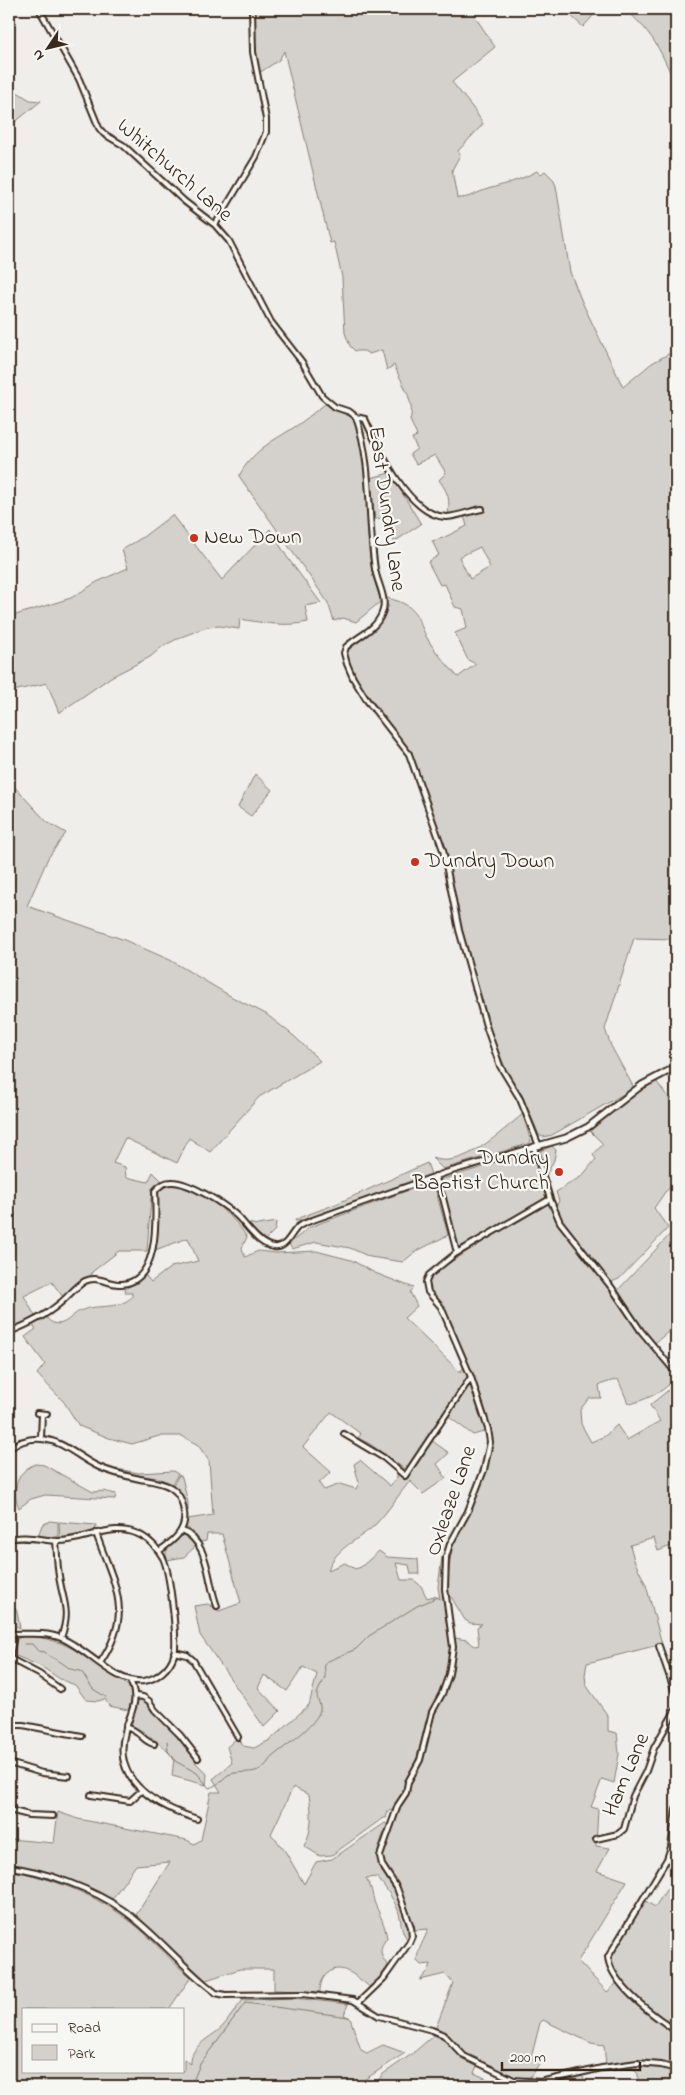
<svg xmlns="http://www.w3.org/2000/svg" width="685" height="2095" viewBox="0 0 685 2095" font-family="'Indie Flower',sans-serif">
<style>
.green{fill:#d4d1cc;stroke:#887e75;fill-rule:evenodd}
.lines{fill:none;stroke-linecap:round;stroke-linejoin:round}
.stream{stroke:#81766d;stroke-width:1}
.minor-casing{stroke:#3b2a1e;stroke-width:8}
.tertiary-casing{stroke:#3b2a1e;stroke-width:9}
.minor{stroke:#f6f6f2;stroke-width:4}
.tertiary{stroke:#f6f6f2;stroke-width:5}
.poi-dot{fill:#c8321e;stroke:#f6f6f2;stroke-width:2}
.labels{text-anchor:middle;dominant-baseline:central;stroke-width:4.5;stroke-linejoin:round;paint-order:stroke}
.street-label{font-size:22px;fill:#3b2a1e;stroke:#f6f6f2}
.poi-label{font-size:22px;fill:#3b2a1e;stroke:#f6f6f2;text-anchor:start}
</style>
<rect width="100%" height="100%" fill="#efeeea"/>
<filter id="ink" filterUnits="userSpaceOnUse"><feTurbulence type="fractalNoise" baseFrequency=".02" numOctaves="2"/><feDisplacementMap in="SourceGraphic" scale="10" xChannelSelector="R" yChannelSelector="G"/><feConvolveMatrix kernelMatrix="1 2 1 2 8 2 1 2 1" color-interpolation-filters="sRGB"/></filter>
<g filter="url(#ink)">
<!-- green -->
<path class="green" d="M255,9h215l25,38 -43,35 24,30 7,12 -25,27 2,4 -8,15 5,28c12,1 20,-6 31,-9 17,-5 33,-9 49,-18l4,3 4,-3 8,8 3,7 14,86 12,30 41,85 29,-24 24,-13v589l-42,-1 -29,91 6,17 23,42 -82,47 -9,2 -4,-2 -17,-40 -15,-23 -15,-36 -31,-110 -14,-71 -35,-101 -50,-67 -9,-14 -6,-20c5,-8 11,-10 18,-16 10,-8 17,-20 24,-31l-3,-1v-7c37,7 29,24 46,48 8,11 17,21 26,31l18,-13 -8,-4 -13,-27 12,-5 -4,-19 -8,-2 -10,-23 -5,1 -12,-23 11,-7 -7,-14 11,-3 24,-12 -3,-10 9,-6 -25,6c2,-18 1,-22 -9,-36l7,-7 -11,-18 -19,9 -6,-10 7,-5 -5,-11 5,-2 -7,-16c6,-18 -9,-38 -16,-55l-7,5 -5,-20 -13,4 -5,-3h-9l-5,-5 -5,-13 -3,-56 -8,-35 -4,1 -46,-192 -5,9 -20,13 -4,-31zM480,547l10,20 -20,12 -11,-22z
M564,9h35l-16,18z
M625,9h51v61l-6,2c-13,-29 -21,-42 -45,-63z
M9,87l21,13 11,1 -32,26z
M325,404l28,14c19,48 10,103 19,153 2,10 6,20 9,30l-25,21 -13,-4 -9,3 -6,-18 -8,-12 -81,-115c13,-24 30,-33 51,-46 12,-7 23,-17 35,-26z
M390,473l31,51 -27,18 -3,-25 -16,2 -5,-41z
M172,515l50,65 48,-51 17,28 34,46 -16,3 3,16c-23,5 -44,1 -68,-3l-1,10 -19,-3 -13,1 -26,10 -18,9 -13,11 -39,20 -52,36 -12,-30 -38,9v-75l62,-19 26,-16 31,-14 -6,-18 21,-13z
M255,774l17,16 -21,26 -13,-9z
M9,781l38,41 19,11 -18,25 -21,48 95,33 48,21 62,37 34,17 28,22 26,25 -61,36 -49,55 -21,-14 -12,25 -52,-25 -12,25 12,4 1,10 22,5 5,-10 10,10 -7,3 -5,13 -4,53h-28l-27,21 -1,4 -11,5 -17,16 -11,-15 -28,14 11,20 8,-4c2,4 5,9 10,11 12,4 18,-8 27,-12 17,-8 37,0 52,-14v-4h-6l-1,-4 21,-13 5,6 20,-15 27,-6 -10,-23 -33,12c4,-19 4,-39 2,-57 4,-3 9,-7 13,-9 6,-1 11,2 16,4 25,10 46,26 61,49l-5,11 3,9 13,-6 18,2 40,-2 35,9 24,13 39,15 -4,4 7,14 -13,12 56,54 4,-5 5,9 -63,94 -36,-26 -12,-6 3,-4 -30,-22 -28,35 28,25 -12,11 5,7 16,-6 16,5 3,-6 -5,-19 6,-4 30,26 7,-8v-7l8,6 26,-37 18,13 -12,11 9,14 -23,16 -13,-13c-12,14 -22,31 -35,44 -16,15 -39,22 -47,45l17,-7 10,6 6,-2 18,-16 8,6 31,2 1,15h-8l-2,-9 -13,-2 5,17h13l7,6 6,12 7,-2 6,3 -2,-12 4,-30 1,28 6,41 2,32 -5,17 -20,46 -8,34 -19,45 -4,5 -1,5 -6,1 -2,7h-3l-51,37 -12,1 -16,-10c9,-17 8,-32 5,-51l-16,-8 -22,47 14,17 19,33 12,-22 16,-3 53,-36 3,2c-5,9 -11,22 -10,33 1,13 11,20 17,30 5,11 18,42 13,52 -8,-9 -6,-19 -10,-30 -5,-12 -13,-23 -21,-33l-11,1c7,11 5,14 9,26 5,11 10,21 12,34 -9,11 -7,17 1,28l-17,22c-12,-9 -30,-28 -44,-14 -5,4 -7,11 -7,18l-46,-2v-21h-34l-34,11 -70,-65 34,-53 -34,3 -24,34c-34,-14 -67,-30 -103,-35v-25l45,4 4,-31 20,7 109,21 7,4 7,-4 10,-48h10l-8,-13 19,-16 -5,-16 10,-9 6,8 11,2 16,-8 39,-35 8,-31 -14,-7 -16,24 -23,-16 -6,13 22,23 -16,16 -64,-92 -6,-29 14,-2 11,7 22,-8 -19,-69h-15l-1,7 -5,1 -15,-16 2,-7 25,-4 -4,-54 -11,-16 -16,-9h-23l-27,8 -23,-6 -30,-12 -15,-24 -27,-28 8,-10 -20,-27 11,-8 -6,-7 -15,6 -6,-17z
M656,1081l14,19 6,-6v99l-4,-7 -7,6 -11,16 14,20 -49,51 -8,3 -50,-63 -6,-11 4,-7 -3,-9 26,-16 14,-17 -3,-4 10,-11 -13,-13 40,-34z
M523,1114l8,29 -88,26 -11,-11c31,12 68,-26 91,-44z
M552,1146l4,4 -2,10 -7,14 -7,-23z
M528,1152c14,8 15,29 19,43l-1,3 -87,52 -20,-70 41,-12 32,-13z
M427,1163l4,11 -125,45 -11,2 1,-2 40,-15z
M433,1181l15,54 -33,17 -12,10 -33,-5 -20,-9 -34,-6 -24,7 -3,-5 21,-17z
M548,1202l8,19 38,48 46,65 34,41c-4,16 -29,24 -43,29l-3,-1 -10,-24 -19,6 2,13h-12l-9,12 1,14 10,18 14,-6 12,-11 10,15 33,-19 -10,-16 26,-21v160l-18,7 -4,-13 -24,7 4,15 12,25 16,59 -75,19 -2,12 1,10 22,31v15l9,2 2,21 -5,29 -12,-4 -11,28 7,2 -2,37 14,2 -13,23 30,10 -49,80 29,31 11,-10c15,23 36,37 58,51v33l-40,-4 -30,3 -2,-20 -13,-2 -48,-23 -3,3 -9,35 8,6 -9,13 -17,1 -42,-21 -11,-8 -14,-18 -11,-1 18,-47 -8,-9 -25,6 9,-10 2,-6 -10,1 -4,-4c0,-12 8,-21 11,-32l-13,1 -16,-43 -10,-14 -5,-9 -1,-8 5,-20 8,-15 4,-16 6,-8 4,-15 11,-22 13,-47 10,-17 7,-19 4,-39 12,2 8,6 4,-1 -2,-18 5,-3 -12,-1 -5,-3 -17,-28v-15l4,-30 18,-35 16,-42 7,-24 -2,-13 -18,-56 -26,-60 -19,-30 2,-11 80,-53z
M276,1222l-1,8 -10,10 -18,-17 11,2z
M676,1228v97l-21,18 -16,-18 -21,-35z
M470,1381l17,50 -14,4 -25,-19z
M36,1464l8,1 49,27 10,-1 13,3 -1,5 -70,-4 -14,4 -12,9c-8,-18 -2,-38 17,-44z
M117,1469l22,4 34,-2 5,3 -6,10c-17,-10 -38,-7 -57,-13z
M179,1475l3,2 6,26v8l-6,-17 -9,-9z
M50,1521l8,1v16l-20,-2 4,-11z
M59,1522l37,3 -1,6 -12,4 -2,-1 -21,4z
M184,1534l13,11 -13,12 -17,3c-5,-12 8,-19 17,-26z
M9,1595l8,17 3,16 -6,-3 -5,-17z
M24,1636c46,2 65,24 102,48 8,8 6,16 2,26l-19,-4 -4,-7 -7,2 -12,-1 -11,-15 -15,-6 -18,-12 -28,-12 3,-16z
M142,1698l8,6 1,5 47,51 -3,2 12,12 -1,11 -34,-9 2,-18c-10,-11 -30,-28 -43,-33l7,-24z
M676,1831v197c-22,-14 -62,-43 -66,-71l34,-57 11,7 18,-28 2,-23 -3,-1z
M9,1870c43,8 88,25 122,52 22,16 38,39 60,55l-22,32h-145v62h160v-12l7,5c-1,-20 21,-26 32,-38 7,-8 13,-18 20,-26l50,-2 55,6 -4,11 6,3 11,32 6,3 16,-8 22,8 -50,33h-346z
M434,2035c17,6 26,23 43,31l-3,7 22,10 5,-6 9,5 42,2 29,-10 7,12h-214l9,-12 29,-20z
M636,2065l24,2 16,4 -3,15h-35v-12l-8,-8z"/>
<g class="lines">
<!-- stream -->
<path class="stream" d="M24,1644h8l6,7 7,1c5,6 8,5 14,9 10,6 9,9 22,10l12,18 13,8
M167,1741l1,10 7,10 22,12 12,15c10,-3 13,-9 19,-13 10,-5 24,0 34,-7 4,-2 6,-7 10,-11 14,-12 43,-30 48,-47 1,-6 -3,-10 -3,-15 1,-7 6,-11 8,-18 1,-5 -2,-9 1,-15l30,-13 13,-13 48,-30 21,-9
M191,2086l9,-22 45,-61 104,14"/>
<!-- minor casing -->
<g class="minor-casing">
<path id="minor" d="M39,9l40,70 20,49 5,6 19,11 61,56 31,24 14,16 42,81 31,40 20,34 13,11 15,5 6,5 9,2c13,29 44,98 82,98 11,-1 24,-6 35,-8
M215,225l41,-68 10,-25v-13l-13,-67 -1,-43
M356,417c17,49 11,101 19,152 2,14 13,30 7,44 -6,17 -24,23 -36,34l-2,6 3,11 6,14 13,21 43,55 34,96 16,80 27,96 14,40 20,33 19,47
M435,1176l8,22 14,55
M9,1332c18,-7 35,-15 50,-28 9,-7 16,-17 26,-23 14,-6 24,4 37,3 38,-3 34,-67 33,-93 4,-5 9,-9 16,-9 17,-1 53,22 65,33 11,10 22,30 38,32 13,2 17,-15 25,-21 3,-2 7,-3 11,-5l135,-48 89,-26 16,52 10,23 52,66 29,43 35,42
M37,1413l10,1
M344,1434l40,24 21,18 66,-99
M41,1438l1,-24
M9,1449c9,-7 20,-11 32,-10 22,1 39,20 58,28 13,6 27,9 41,12 22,4 41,5 44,33 3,19 -11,29 -25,39
M181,1530c29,12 26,51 36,76
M96,1533c18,52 39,79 4,130
M9,1539c16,-4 32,1 49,2 30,0 55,-21 84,-5 9,5 16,13 21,22 7,14 15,82 11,97 -4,13 -17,24 -30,26 -29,4 -57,-33 -83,-43 -15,-6 -32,-4 -49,-4
M56,1541c1,11 1,23 3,35 4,27 12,33 2,62
M9,1621l4,19 -4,20
M659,1646l17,49
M174,1652l13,3 6,5 45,77
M9,1658l30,16 21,15
M130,1680c10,23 1,29 -5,52 -14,50 32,74 72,87
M136,1696l7,1 6,4 6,9 25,25 18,23
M9,1725h14l59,11
M126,1727c16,5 16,14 28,17
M9,1763l33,10 27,3
M91,1795l39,6 11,-10
M676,1809l-5,38 -4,12 -59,98c3,28 46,59 68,74
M9,1810l20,5 24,1
M596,1839l22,-5 6,-5 9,-33 13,-25 8,-23 22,-39
M9,1867c36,4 84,22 114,43 30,21 54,51 82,74l11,9 9,2 78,-1 50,6 26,16 53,14 12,5 20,21 50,24 26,2 62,-14 35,-5 24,2 15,4
M358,2003l26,-25 25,-35 3,-7 -1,-9 -14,-39 -15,-23 -2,-9 18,-51 8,-12 2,-11 12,-22 12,-48 10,-18 7,-20 4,-27 -8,-58 1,-32 4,-13 18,-33 16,-41 6,-28 -2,-13 -17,-52 -30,-70 -13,-15 -2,-10 3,-7 26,-21 95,-55"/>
</g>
<!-- tertiary casing -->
<g class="tertiary-casing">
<path id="tertiary" d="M534,1147l32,-9 22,-11 54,-42 34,-18"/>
</g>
<!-- minor -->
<use href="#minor" class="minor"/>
<!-- tertiary -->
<use href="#tertiary" class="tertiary"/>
</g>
</g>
<!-- markers -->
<g class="poi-dot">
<circle cx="194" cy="538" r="5"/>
<circle cx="415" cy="862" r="5"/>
<circle cx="559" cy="1172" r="5"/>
</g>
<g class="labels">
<!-- street labels -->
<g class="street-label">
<text transform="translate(174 171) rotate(41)">Whitchurch Lane</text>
<text transform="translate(386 509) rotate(82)">East Dundry Lane</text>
<text transform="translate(452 1501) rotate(-71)">Oxleaze Lane</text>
<text transform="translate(627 1775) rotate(-67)">Ham Lane</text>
</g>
<!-- poi labels -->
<g class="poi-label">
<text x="204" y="538">New Down</text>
<text x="425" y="862">Dundry Down</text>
<text x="549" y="1159" text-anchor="end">Dundry<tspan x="549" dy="25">Baptist Church</tspan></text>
</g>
</g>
<!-- margin -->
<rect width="685" height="2095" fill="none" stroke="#f6f6f2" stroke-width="30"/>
<rect x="15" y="15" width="655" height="2065" fill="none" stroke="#3b2a1e" stroke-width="2" filter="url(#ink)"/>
<!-- legend -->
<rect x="22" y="2008" width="162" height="65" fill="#f6f6f2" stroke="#aba49d"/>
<rect x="32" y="2024" width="25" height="8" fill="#f6f6f2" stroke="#aba49d"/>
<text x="68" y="2032" font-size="15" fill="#3b2a1e">Road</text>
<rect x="32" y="2045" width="25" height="15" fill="#d4d1cc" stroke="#aba49d"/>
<text x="68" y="2058" font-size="15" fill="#3b2a1e">Park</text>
<!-- north arrow -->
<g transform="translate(48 48) rotate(235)" stroke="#f6f6f2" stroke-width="4" paint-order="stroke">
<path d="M0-4L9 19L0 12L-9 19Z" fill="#3b2a1e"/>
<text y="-8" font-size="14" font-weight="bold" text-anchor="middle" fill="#3b2a1e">N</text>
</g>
<!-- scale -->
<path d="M502 2062v8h138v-8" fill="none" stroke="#3b2a1e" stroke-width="2.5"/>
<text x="510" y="2062" font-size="15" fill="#3b2a1e" stroke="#f6f6f2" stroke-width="4" paint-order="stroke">200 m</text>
</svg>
